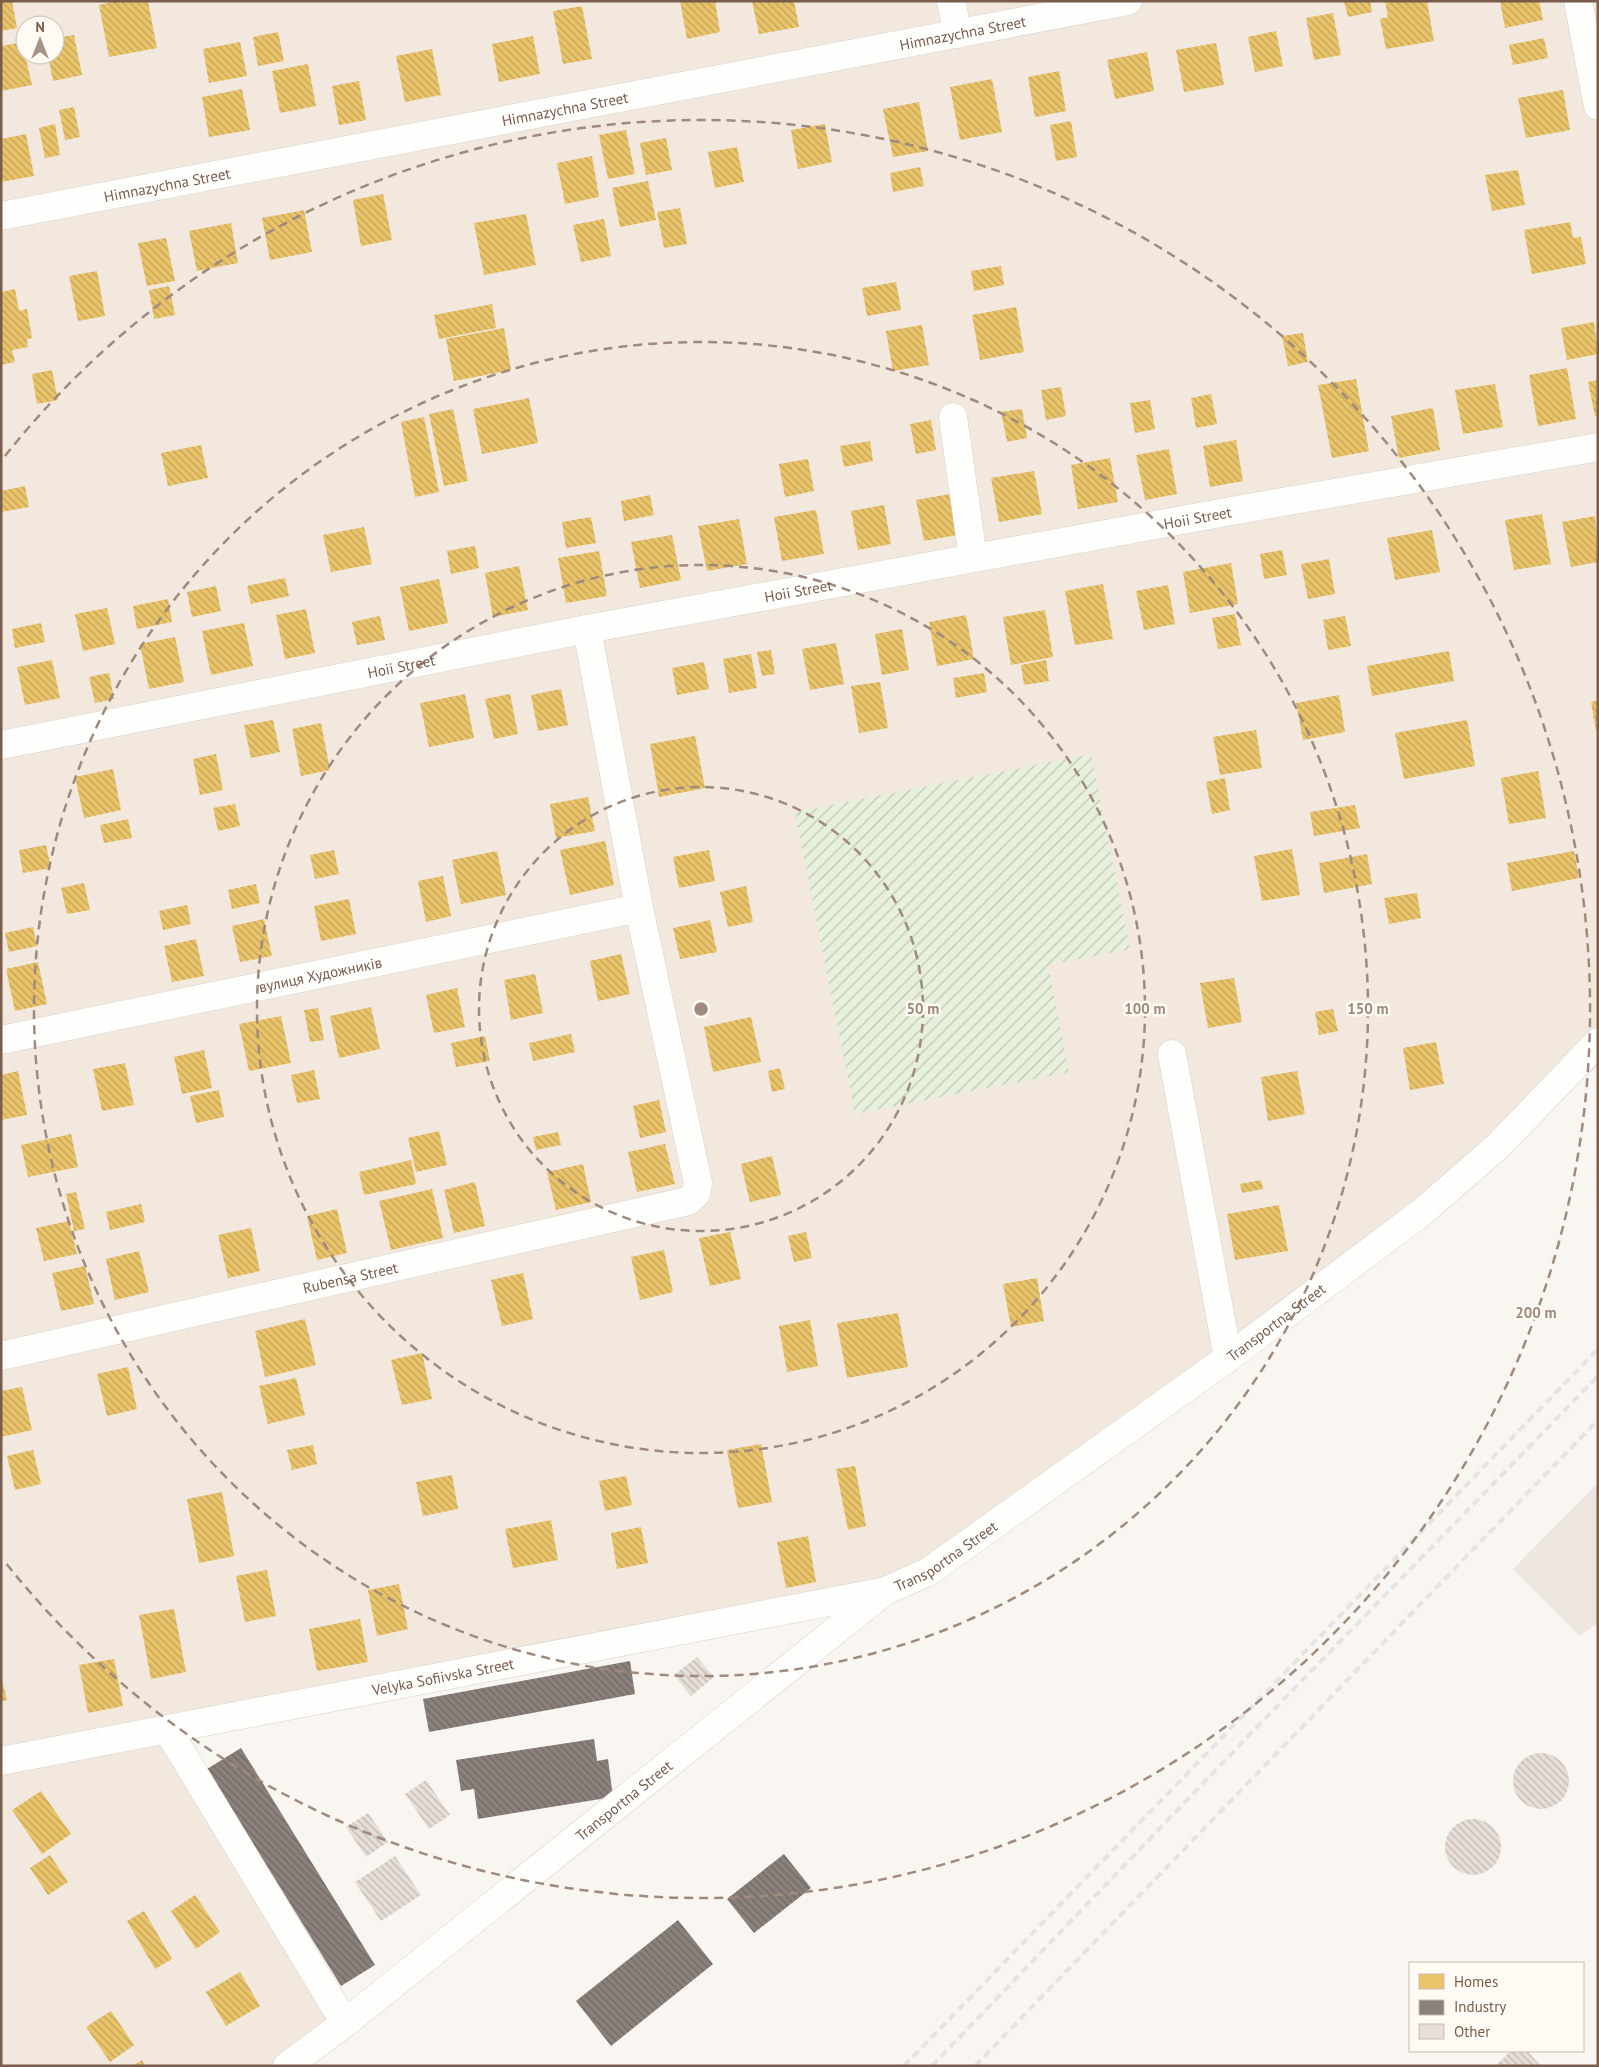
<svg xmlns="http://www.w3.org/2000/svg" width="1599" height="2067" viewBox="0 0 1599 2067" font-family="'PT Sans',sans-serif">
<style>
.residential{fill:#f2e8de;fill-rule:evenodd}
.industrial{fill:#ede5e0}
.garden{fill:url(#garden-furrows)}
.homes{fill:url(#homes-back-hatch)}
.industry{fill:url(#industry-back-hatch)}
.building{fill:url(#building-back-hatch)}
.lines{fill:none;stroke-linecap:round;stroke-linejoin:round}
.minor-casing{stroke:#d7d1cb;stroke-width:29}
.minor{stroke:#fefefd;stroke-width:28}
.rail{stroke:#e6e3e7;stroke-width:4;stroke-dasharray:8 5;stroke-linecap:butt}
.ring{fill:none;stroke:#9f8a7d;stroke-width:2.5;stroke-dasharray:9 6}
.labels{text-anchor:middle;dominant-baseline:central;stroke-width:5;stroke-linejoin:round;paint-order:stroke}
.street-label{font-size:15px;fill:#7a5c4d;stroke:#fffaf3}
.centre{fill:#9f8a7d;stroke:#fffaf3;stroke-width:2.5}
.ring-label{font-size:15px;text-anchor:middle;font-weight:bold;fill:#9f8a7d;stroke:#fffaf3;stroke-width:5;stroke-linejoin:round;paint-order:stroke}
</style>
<defs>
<pattern id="garden-furrows" width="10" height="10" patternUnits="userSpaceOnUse" patternTransform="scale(1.25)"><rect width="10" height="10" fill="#e7f0db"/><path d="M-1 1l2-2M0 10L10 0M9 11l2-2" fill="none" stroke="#c0c6b4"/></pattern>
<pattern id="homes-back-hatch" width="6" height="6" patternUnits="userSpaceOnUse" patternTransform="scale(1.25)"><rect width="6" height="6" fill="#e9c46a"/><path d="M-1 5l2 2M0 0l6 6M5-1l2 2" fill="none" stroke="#c2a259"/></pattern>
<pattern id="industry-back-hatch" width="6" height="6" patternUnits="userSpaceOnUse" patternTransform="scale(1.25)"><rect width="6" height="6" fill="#8a817c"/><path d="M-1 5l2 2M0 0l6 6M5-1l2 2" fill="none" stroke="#716863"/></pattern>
<pattern id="building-back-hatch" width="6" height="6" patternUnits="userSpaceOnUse" patternTransform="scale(1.25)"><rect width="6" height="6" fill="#e6ded7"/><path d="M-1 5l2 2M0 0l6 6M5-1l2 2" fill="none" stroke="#bfb7b1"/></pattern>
</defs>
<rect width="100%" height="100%" fill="#f9f5f0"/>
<!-- residential -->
<path class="residential" d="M1,1h1597v1065l-100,80 -570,426 -761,157 178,294 -58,43h-286zM25,25h30v30h-30z"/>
<!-- industrial -->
<path class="industrial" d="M1598,1483v139l-18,14 -67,-67z"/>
<!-- garden -->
<path class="garden" d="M1091,754l39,195 -82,16 21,107 -214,42 -60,-302z"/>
<!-- homes -->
<path class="homes" d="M1,1h11l5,27 -16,3z
M117,1h31l9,47 -48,9 -10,-52z
M680,1h35l5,31 -33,7z
M752,1h42l5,26 -40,7z
M1344,1h26l2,11 -24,5z
M1385,1h42l7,40 -48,8 -6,-30 8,-2z
M1500,1h39l4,19 -38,8z
M582,6l10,53 -29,5 -10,-53z
M1333,13l8,42 -27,5 -8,-42z
M1276,31l7,35 -28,6 -7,-35z
M278,32l6,29 -26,5 -5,-29z
M74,35l8,40 -29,6 -5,-26h7v-17z
M533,36l7,38 -41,8 -7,-38z
M1544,38l4,20 -35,7 -4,-20z
M24,42l1,13 7,30 -31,6v-45z
M240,42l7,34 -38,7 -6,-34z
M1216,43l8,42 -40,7 -8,-42z
M432,49l9,46 -36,7 -9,-46z
M1147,52l7,39 -39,8 -8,-39z
M308,64l8,42 -36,7 -8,-42z
M1059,71l7,40 -31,6 -7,-40z
M992,79l10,53 -42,8 -10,-53z
M359,81l7,39 -27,5 -7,-39z
M242,89l8,41 -41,7 -7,-40z
M1563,90l7,40 -44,8 -8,-40z
M919,102l9,49 -35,6 -10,-48z
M74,107l6,30 -15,3 -6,-30z
M1071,121l6,36 -21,4 -6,-36z
M55,124l5,31 -15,3 -6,-30z
M825,124l7,38 -34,7 -7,-39z
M626,130l9,44 -27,5 -9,-44z
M26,134l8,42 -33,6v-43z
M666,138l6,32 -26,5 -6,-32z
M737,147l7,35 -29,6 -7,-36z
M592,156l7,41 -34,7 -8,-41z
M920,167l4,19 -31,6 -3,-19z
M1518,170l7,35 -33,6 -7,-36z
M648,181l8,39 -36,7 -8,-39z
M383,194l9,46 -31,6 -8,-46z
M680,208l7,36 -23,4 -7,-36z
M304,210l8,42 -42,8 -8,-42z
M526,214l10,51 -52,10 -10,-52z
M604,219l7,37 -30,6 -8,-37z
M1570,222l3,16 8,-1 5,27 -54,10 -8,-44z
M231,223l7,40 -41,8 -8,-40z
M166,238l9,43 -28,5 -9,-43z
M1001,266l3,19 -30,6 -3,-20z
M97,271l8,45 -27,5 -9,-45z
M896,282l5,28 -34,6 -5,-28z
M169,286l6,29 -21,4 -5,-29z
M15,289l4,22 8,-2 5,29 -5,1 1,8 -16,3 3,12 -14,3v-73z
M492,304l4,24 -57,11 -5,-24z
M1016,307l8,45 -44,8 -8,-45z
M1594,322l4,32 -31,6 -6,-32z
M922,325l7,40 -36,6 -7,-40z
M504,328l7,42 -57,11 -8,-42z
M1303,333l5,29 -20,4 -6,-30z
M1567,368l9,51 -38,7 -9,-51z
M52,370l6,30 -21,4 -5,-30z
M1356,379l13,72 -37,7 -14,-73z
M1598,380v36h-3l-7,-34z
M1495,384l8,43 -40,7 -8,-44z
M1061,387l5,29 -20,4 -5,-30z
M1211,394l6,30 -21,4 -5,-30z
M529,398l9,45 -56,11 -9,-45z
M1150,400l5,29 -20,4 -5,-30z
M1433,408l7,42 -41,8 -8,-42z
M453,409l15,72 -24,5 -15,-72z
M1022,409l5,29 -20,4 -6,-30z
M424,417l15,75 -24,5 -14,-75z
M931,420l5,30 -20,4 -6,-30z
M1236,440l7,41 -33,6 -7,-41z
M870,441l3,20 -29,6 -4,-21z
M201,445l7,33 -40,8 -7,-33z
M1169,449l8,45 -32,6 -9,-45z
M1110,458l8,44 -40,7 -7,-44z
M808,459l6,32 -29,6 -6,-33z
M1034,471l8,43 -43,8 -8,-44z
M25,486l4,21 -28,5v-21z
M950,494l7,41 -33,6 -8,-41z
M650,495l4,20 -30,6 -3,-20z
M884,505l7,39 -33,6 -7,-39z
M816,510l8,44 -42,7 -8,-44z
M1542,514l9,50 -37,6 -9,-50z
M1595,516l3,46 -27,5 -9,-45z
M591,517l5,26 -30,5 -4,-26z
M739,519l8,45 -40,7 -9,-45z
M364,527l8,37 -41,8 -8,-37z
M1432,530l8,42 -45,8 -8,-42z
M672,535l9,45 -41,8 -9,-46z
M475,546l4,22 -28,6 -4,-23z
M1282,550l5,25 -23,4 -4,-25z
M599,551l8,45 -41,7 -8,-45z
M1329,559l6,35 -27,5 -7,-35z
M1231,563l7,41 -48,9 -7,-41z
M519,566l9,44 -35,7 -8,-44z
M285,578l4,18 -38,8 -4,-18z
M439,579l9,44 -39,8 -9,-44z
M1103,584l10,55 -38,6 -10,-54z
M1168,585l7,39 -31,6 -8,-39z
M216,586l5,25 -29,6 -5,-25z
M168,599l4,23 -35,7 -4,-23z
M107,608l8,36 -32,7 -8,-37z
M306,609l9,44 -30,6 -9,-44z
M1045,610l8,47 -42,8 -8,-48z
M1235,614l6,31 -23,4 -6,-31z
M966,615l8,44 -37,7 -8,-44z
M380,616l5,24 -28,5 -5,-23z
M1345,616l6,30 -23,4 -5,-30z
M41,623l4,19 -30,6 -3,-19z
M244,623l9,43 -42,9 -9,-44z
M902,629l7,41 -27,5 -7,-41z
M175,637l9,45 -35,7 -9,-45z
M836,643l8,41 -34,6 -8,-41z
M771,650l4,24 -13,2 -5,-24z
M1449,651l5,30 -82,15 -5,-30z
M751,654l6,34 -28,5 -6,-34z
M52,660l8,38 -35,7 -8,-38z
M1046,660l3,21 -25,4 -3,-20z
M704,662l5,27 -32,6 -5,-27z
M109,673l5,26 -19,4 -6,-26z
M984,673l3,19 -31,6 -3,-20z
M880,682l8,46 -29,5 -8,-47z
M561,689l7,36 -30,6 -7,-36z
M465,694l9,44 -45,9 -9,-44z
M510,694l8,40 -24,5 -9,-40z
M1339,695l6,37 -42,8 -7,-37z
M1598,700v30h-2l-5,-28z
M273,720l7,32 -29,6 -7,-33z
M1467,720l8,46 -71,13 -9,-46z
M321,723l9,47 -29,6 -9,-47z
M1256,730l6,38 -42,7 -7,-38z
M695,736l10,52 -46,9 -9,-53z
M216,754l7,36 -23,5 -7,-36z
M113,769l8,41 -37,8 -9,-41z
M1538,771l8,47 -37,6 -8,-46z
M1225,778l5,32 -18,4 -6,-32z
M588,797l7,34 -39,7 -6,-34z
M235,804l5,22 -22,5 -5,-23z
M1355,805l5,23 -46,8 -4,-24z
M128,819l4,19 -28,5 -4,-18z
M605,841l9,44 -44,10 -10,-45z
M46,845l5,23 -28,5 -4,-23z
M1292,849l8,46 -38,6 -8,-45z
M334,850l5,24 -24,5 -5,-24z
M709,850l6,31 -36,7 -6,-31z
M497,851l9,44 -45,9 -9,-44z
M1574,851l5,27 -67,13 -5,-28z
M1367,854l5,30 -48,9 -5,-30z
M443,876l8,40 -25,6 -8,-41z
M84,883l6,27 -23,4 -6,-26z
M256,884l4,19 -28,6 -4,-19z
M746,886l7,36 -25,5 -8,-35z
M1417,893l4,25 -32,6 -5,-26z
M349,899l7,35 -35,7 -7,-35z
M187,905l4,19 -28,6 -4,-19z
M264,919l8,37 -32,6 -8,-36z
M710,920l7,32 -37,7 -7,-31z
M33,927l4,19 -28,6 -4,-19z
M196,939l8,37 -32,6 -8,-36z
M621,954l9,40 -32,7 -8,-40z
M38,962l9,42 -32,7 -9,-42z
M535,974l8,39 -32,7 -7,-40z
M1234,978l8,44 -34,6 -8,-45z
M457,988l8,39 -31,6 -8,-38z
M371,1007l9,42 -41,9 -9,-42z
M318,1008l6,32 -14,2 -6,-32z
M1333,1009l5,22 -19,4 -4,-23z
M281,1016l10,47 -42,8 -10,-47z
M751,1017l10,45 -48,10 -9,-45z
M571,1034l4,18 -42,9 -4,-18z
M485,1036l5,25 -34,6 -5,-24z
M1436,1042l8,42 -34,6 -7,-42z
M204,1050l8,38 -30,6 -8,-37z
M125,1063l9,42 -32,6 -9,-42z
M780,1068l5,21 -13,3 -4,-21z
M314,1070l6,29 -23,4 -6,-28z
M18,1071l9,44 -26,5v-45z
M1297,1071l8,43 -37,7 -7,-44z
M219,1090l5,27 -28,6 -6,-27z
M659,1100l7,32 -26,6 -7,-32z
M439,1131l8,34 -31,7 -8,-34z
M558,1132l3,13 -25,5 -3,-13z
M71,1134l7,33 -50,10 -7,-32z
M665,1144l10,40 -38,8 -9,-40z
M772,1156l9,39 -31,7 -9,-38z
M411,1160l5,24 -52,11 -5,-23z
M583,1164l8,38 -35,8 -9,-38z
M1261,1180l2,9 -21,4 -2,-9z
M475,1182l10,44 -31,7 -10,-43z
M432,1189l11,49 -52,12 -12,-49z
M76,1192l9,37 -11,2 -8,-37z
M141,1204l4,18 -35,8 -4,-18z
M1279,1205l9,46 -53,9 -8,-46z
M337,1209l10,44 -30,7 -10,-44z
M69,1221l8,33 -33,7 -8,-33z
M251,1228l9,43 -32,7 -10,-43z
M730,1232l11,47 -31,7 -11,-48z
M806,1232l6,26 -18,4 -6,-26z
M664,1250l9,42 -33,8 -9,-43z
M139,1251l10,41 -34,8 -9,-41z
M85,1266l9,38 -33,7 -9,-38z
M523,1273l10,46 -31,7 -11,-46z
M1037,1278l7,43 -33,6 -8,-43z
M898,1313l10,54 -61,11 -10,-55z
M305,1319l11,46 -51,12 -10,-46z
M810,1320l8,46 -31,6 -8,-46z
M422,1353l10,46 -30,6 -11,-45z
M128,1367l9,42 -30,7 -10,-42z
M296,1378l9,37 -37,9 -9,-38z
M22,1387l10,43 -31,7v-46z
M761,1444l11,58 -34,6 -11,-58z
M313,1445l4,19 -25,6 -5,-20z
M33,1450l8,34 -26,6 -8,-34z
M855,1466l11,60 -18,4 -12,-61z
M452,1475l6,34 -35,7 -7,-34z
M626,1476l6,29 -27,6 -6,-30z
M222,1492l12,64 -35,7 -12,-64z
M551,1520l7,40 -45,8 -8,-39z
M641,1527l7,36 -31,6 -6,-36z
M808,1536l8,46 -30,6 -9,-46z
M267,1570l9,46 -31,6 -9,-46z
M399,1584l9,45 -31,7 -9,-46z
M174,1609l12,63 -35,7 -12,-64z
M360,1619l8,43 -51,9 -8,-42z
M114,1659l9,47 -35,7 -9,-48z
M1,1676l6,24 -6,2z
M41,1791l30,43 -29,20 -30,-44z
M50,1855l18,27 -20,13 -18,-27z
M195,1895l25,37 -24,17 -25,-38z
M144,1911l28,48 -17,10 -28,-48z
M240,1972l20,34 -34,20 -20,-34z
M111,2011l23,34 -24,17 -24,-35z
M142,2060l3,6h-13z"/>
<!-- industry -->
<path class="industry" d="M630,1661l5,33 -206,38 -6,-33z
M594,1739l3,22 11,-2 5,38 -135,22 -4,-30 -13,2 -5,-31z
M241,1748l134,217 -34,21 -134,-217z
M784,1854l27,34 -57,45 -27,-34z
M678,1920l35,44 -102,82 -35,-45z"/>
<!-- building -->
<path class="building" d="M697,1657l17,20 -23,19 -17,-21z
M1513 1781a28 28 0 1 1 56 0a28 28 0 1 1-56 0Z
M426,1780l24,35 -21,14 -24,-35z
M368,1813l20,29 -22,15 -20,-30z
M1445 1847a28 28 0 1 1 56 0a28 28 0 1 1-56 0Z
M395,1856l26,39 -40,26 -26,-39z
M1511,2051h16l14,15h-46z"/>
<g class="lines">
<!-- minor casing -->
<g class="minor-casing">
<g id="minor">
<path d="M951,1l7,33"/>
<path d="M1578,1l20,105"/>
<path id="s1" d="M1,216l1127,-215"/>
<path d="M953,417l20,141"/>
<path id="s2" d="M1,745l586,-116 650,-119 361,-63"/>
<path id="s3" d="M1,1040l638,-132"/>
<path d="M1172,1054l56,304"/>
<path id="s4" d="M1,1356l687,-155 8,-7 2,-11 -59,-275 -52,-279"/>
<path d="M167,1729l178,294"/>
<path id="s5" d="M1,1761l880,-169"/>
<path id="s6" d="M287,2066l58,-43 540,-432 43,-19 300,-214 193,-145 77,-67 100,-104"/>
</g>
</g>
<!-- minor -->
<use href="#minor" class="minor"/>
<!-- rail -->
<path class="rail" d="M904,2066l694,-717
M932,2066l325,-339 341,-351
M975,2066l623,-646"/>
</g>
<!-- distance rings -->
<g class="ring">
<circle cx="701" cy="1009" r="222"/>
<circle cx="701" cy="1009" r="444"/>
<circle cx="701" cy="1009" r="667"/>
<path d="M5 456A889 889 0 1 1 5 1562"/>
</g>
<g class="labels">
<!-- street labels -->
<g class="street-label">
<text stroke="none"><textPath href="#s1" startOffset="979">Himnazychna Street</textPath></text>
<text stroke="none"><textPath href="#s1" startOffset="574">Himnazychna Street</textPath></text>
<text stroke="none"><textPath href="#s1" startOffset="169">Himnazychna Street</textPath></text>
<text stroke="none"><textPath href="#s2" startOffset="1218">Hoii Street</textPath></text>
<text stroke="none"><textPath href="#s2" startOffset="812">Hoii Street</textPath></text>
<text stroke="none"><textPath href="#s2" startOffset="408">Hoii Street</textPath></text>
<text stroke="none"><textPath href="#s3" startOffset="326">вулиця Художників</textPath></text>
<text stroke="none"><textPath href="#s4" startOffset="358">Rubensa Street</textPath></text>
<text stroke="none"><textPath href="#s6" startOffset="1239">Transportna Street</textPath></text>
<text stroke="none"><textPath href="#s6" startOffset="834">Transportna Street</textPath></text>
<text stroke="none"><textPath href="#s5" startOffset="450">Velyka Sofiivska Street</textPath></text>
<text stroke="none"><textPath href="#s6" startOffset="429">Transportna Street</textPath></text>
</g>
</g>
<circle cx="701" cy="1009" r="8" class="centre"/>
<g class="ring-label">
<text x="923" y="1014">50 m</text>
<text x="1145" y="1014">100 m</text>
<text x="1368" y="1014">150 m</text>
<text x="1536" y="1318">200 m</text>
</g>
<!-- border -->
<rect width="1599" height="2067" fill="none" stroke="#7a5c4d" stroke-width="5"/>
<!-- legend -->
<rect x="1409" y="1962" width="175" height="90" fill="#fffaf3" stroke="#cabbb1"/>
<rect x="1419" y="1974" width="25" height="15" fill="#e9c46a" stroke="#cabbb1"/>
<text x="1454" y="1987" font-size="15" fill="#7a5c4d">Homes</text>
<rect x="1419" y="2000" width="25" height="15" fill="#8a817c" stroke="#cabbb1"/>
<text x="1454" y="2012" font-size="15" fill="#7a5c4d">Industry</text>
<rect x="1419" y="2024" width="25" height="15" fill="#e6ded7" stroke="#cabbb1"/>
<text x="1454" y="2037" font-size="15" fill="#7a5c4d">Other</text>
<!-- north arrow -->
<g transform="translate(40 40)"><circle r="24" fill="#fffaf3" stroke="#cabbb1"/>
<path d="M0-4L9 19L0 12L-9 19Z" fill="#a69286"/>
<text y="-8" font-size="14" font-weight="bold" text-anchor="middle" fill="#7a5c4d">N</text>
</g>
</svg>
